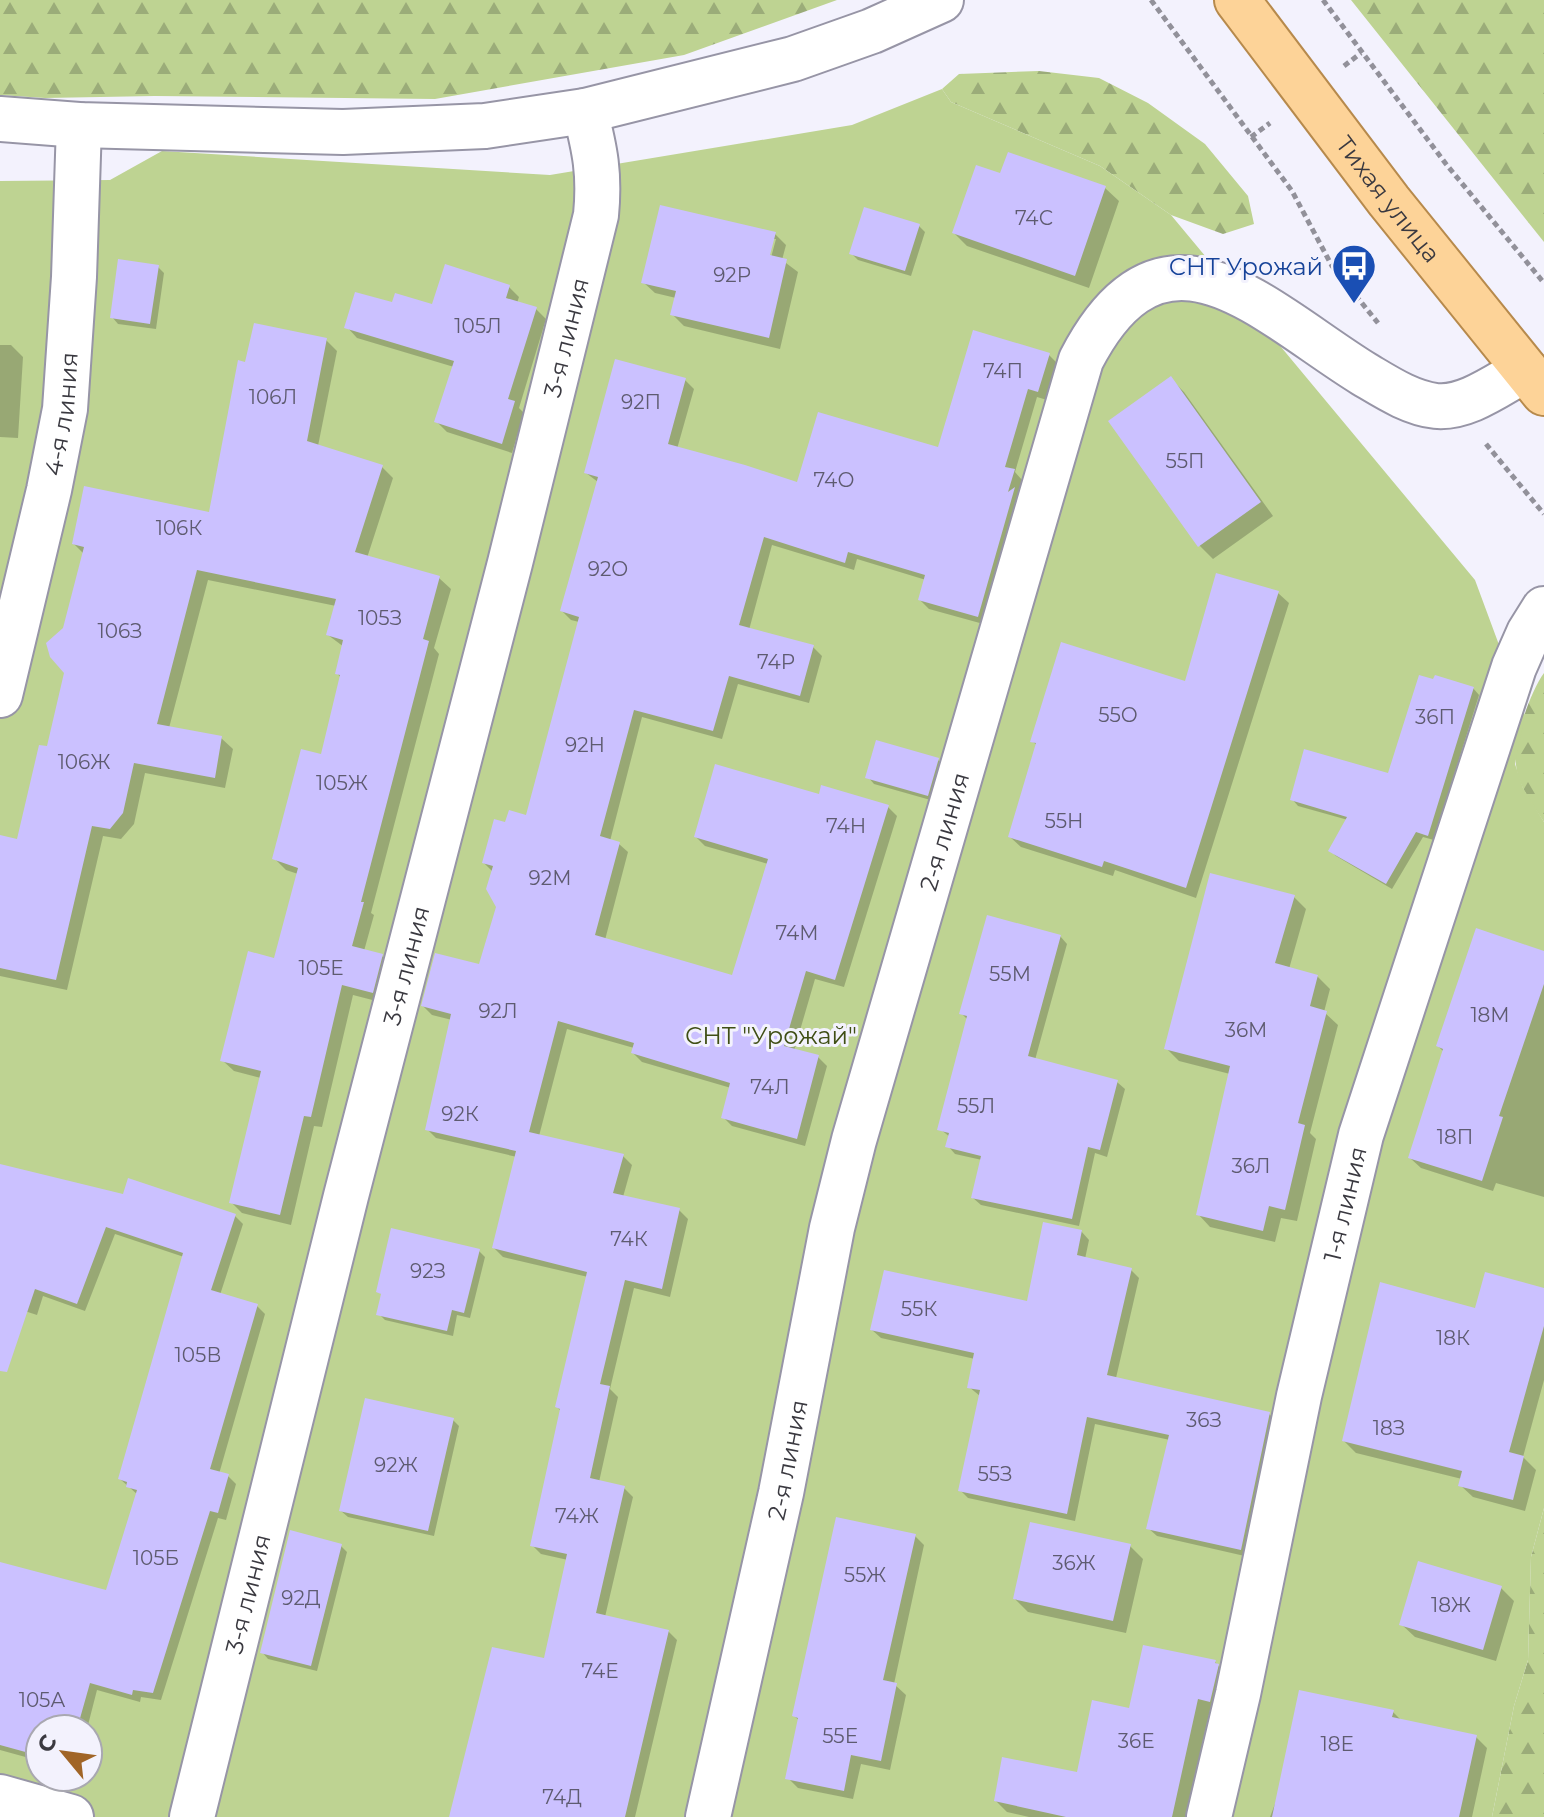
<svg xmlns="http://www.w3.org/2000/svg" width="1544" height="1817" viewBox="0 0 1544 1817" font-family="Montserrat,sans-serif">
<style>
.forest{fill:url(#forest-firs)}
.green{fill:#bed392;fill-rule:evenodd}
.shadow{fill:#0003;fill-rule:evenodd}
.building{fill:#cbc1ff}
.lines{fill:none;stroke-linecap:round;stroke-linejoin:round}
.minor-casing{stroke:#9795a6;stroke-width:48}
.major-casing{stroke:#b78a4c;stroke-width:48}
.path{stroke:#92919a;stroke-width:5;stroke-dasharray:6 4;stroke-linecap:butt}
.minor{stroke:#fff;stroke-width:44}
.major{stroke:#fdd398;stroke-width:44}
.labels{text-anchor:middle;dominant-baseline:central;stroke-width:6;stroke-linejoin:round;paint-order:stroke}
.number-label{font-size:20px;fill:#5e5b70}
.street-label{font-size:24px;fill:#3a3940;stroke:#f3f2fd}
.transit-label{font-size:24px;fill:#164399;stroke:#f3f2fd;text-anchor:end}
.park-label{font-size:24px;fill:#3f4e15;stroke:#f3f2fd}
</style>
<defs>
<pattern id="forest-firs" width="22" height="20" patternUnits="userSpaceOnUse" patternTransform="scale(2)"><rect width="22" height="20" fill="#bed392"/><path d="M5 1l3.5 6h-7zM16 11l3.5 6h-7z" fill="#9bac79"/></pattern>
</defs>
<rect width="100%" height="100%" fill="#f3f2fd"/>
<!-- forest -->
<path class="forest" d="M0,0h837l-153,55 -249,44 -280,-3 -110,2 -45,-3z
M1351,0h193v242z
M1039,71l60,7 49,25 57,41 43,52 6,28 -31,10 -52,-19 -71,-49 -149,-64 -9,-13 17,-15z
M1544,673v149c-11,-17 -26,-36 -28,-57 -3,-23 14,-73 28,-92z
M1544,1508v309h-52l22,-111 14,-46 3,-103z"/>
<!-- green -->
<path class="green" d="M942,89l9,13 149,64 71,49 304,365 50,135 -10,49 8,24 21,34v686l-13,49 -3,103 -14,46 -22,111h-1492v-1636l110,-1 52,-29 388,24 302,-50zM40,1729h48v48h-48z"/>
<!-- shadow -->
<path class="shadow" d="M1002,176l103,12 14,13 -30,87 -122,-42 -13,-13z
M919,226l6,6 -14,44 -53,-16 -6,-6z
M775,234l11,11 -4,15 16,12 -18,77 -96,-23 -12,-12 4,-16 -21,-5 -12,-11zM772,239h4l-7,26 -4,-1z
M158,267l6,6 -8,56 -38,-5 -6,-7z
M509,287l10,10 -2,6 19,6 10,10 -27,89 5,5 -12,40 -65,-21 -11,-11 18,-54 -97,-29 -10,-11 46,-22 40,2z
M326,340l11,11 -19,95 64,21 11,11 -26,80 72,20 12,11 -17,59 5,6 -68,259 3,2 -10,36 18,5 11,11 -9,36 -31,-8 -31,132 -8,-1 -23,99 -49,-12 -11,-11 30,-124 -27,-7 -12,-11 54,-100 22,-86 -12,-4 -12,-12 48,-102 19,-78 -4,-5 7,-26 -16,-12 8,-29 -128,-26 -39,148 52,10 12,11 -8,39 -80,-15 -11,51 -13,15 -18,-3 -36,154 -67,-14v-139l19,4 30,-93 17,-75 -1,-44 19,-75 -10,-10 136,-29 37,-151z
M0,345h11l12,12 -5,81 -18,-1z
M1049,355l9,9 -11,36 -10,-3 -22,75 7,8 -3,13 4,5 -36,127 -58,-16 -9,-9 6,-20 -69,-21 -3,11 -82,-25 -23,85 64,17 9,9 -13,47 -71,-19 -16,55 -80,-22 -32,124 9,3 9,8 -23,88 129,37 34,-113 -63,-18 -9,-9 124,-41 68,11 9,9 -53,171 -29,-8 -21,72 24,6 9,9 -22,80 -73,-20 -9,-9 8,-29 -89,-26 -9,-9 1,-5 -67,-19 -28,107 84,20 9,9 -9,32 56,13 9,9 -18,78 -36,-9 -24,101 8,8 -19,85 25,6 9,9 -28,120 63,14 9,9 -42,177h-184l94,-156 23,-101 -27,-6 -9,-9 29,-134 -4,-4 31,-130 -85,-20 -9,-9 23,-91 -81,-19 -9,-9 25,-109 -20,-5 -9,-9 57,-40 18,-59 -5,-35 -9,-9 23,-39 21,-6 51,-196 -8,-2 -9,-9 36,-129 -12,-9 99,-93 9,9 -17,60 121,36 141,-36z
M1171,379l13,13 89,124 -60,43 -13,-13 -89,-125z
M1278,593l11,10 -93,295 -81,-28 -2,6 -92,-29 -11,-10 28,-91 -6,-5 154,-58z
M1473,688l6,7 -45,145 -11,-3 -31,52 -56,-33 -6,-6 18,-30 -50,-14 -6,-7 97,-23z
M938,760l6,6 -10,35 -60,-17 -6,-7z
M1294,897l12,12 -17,60 28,7 13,13 -6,23 14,13 -28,108 6,6 -19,82 -16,-3 -6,24 -65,-15 -12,-13 32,-140 -51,-13 -13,-13z
M1060,936l7,8 -32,116 82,22 8,7 -18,68 -12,-4 -16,73 -98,-21 -8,-7 9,-38 -27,-6 -7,-8 2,-9 -10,-8 28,-109 -6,-6z
M1544,954v243l-48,-14 -3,8 -72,-23 -11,-10 34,-106 -6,-6z
M0,1166l124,30 111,20 8,8 -23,71 37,11 8,8 -46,160 9,2 8,8 -10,36 -8,-2 -57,182 -20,-3 -1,5 -43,-12 -10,39h-47v32l-40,-11v-180l108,22 30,-97 -18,-16 64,-222 -69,-23 -30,77 -42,-15 -6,19 -37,-12z
M1081,1231l8,9 -4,19 46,11 8,8 -23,100 153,36 9,8 -29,135 -92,-21 -9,-8 22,-88 -75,-16 -20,97 -107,-23 -8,-8 20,-94 -11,-9 6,-28 -94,-21 -9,-8 157,-26z
M479,1251l6,6 -15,61 -13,-3 -4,21 -68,-16 -6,-6 4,-18 -4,-4z
M1544,1290v90l-21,77 13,13 -11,41 -52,-14 -13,-12 2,-6 -106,-26 -12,-12 132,-130z
M453,1420l6,6 -25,110 -86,-19 -7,-6z
M915,1536l9,9 -30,139 12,11 -16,75 -29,-6 -8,35 -55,-11 -10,-10 12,-57 -6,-5z
M341,1546l6,6 -30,119 -49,-12 -6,-7z
M1130,1546l13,13 -17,74 -98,-21 -13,-13z
M1501,1588l13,13 -18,60 -81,-24 -14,-13z
M1215,1662l11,12 -4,38 -12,-2 -24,107h-157l-22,-5 -11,-11 82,-26 52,-64z
M1393,1712l9,9 74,16 11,11 -15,69h-202l8,-21z"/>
<!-- building -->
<path class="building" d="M1008,152l98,34 -31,90 -123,-43 24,-68 24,8z
M660,205l116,27 -6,23 17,4 -18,79 -99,-23 6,-24 -35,-8z
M864,207l56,17 -15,47 -56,-17z
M118,259l41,6 -9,59 -40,-6z
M445,264l65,21 -4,13 31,9 -29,92 7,2 -13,43 -68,-22 20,-61 -110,-33 11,-36 37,10 3,-9 37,11z
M254,323l73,15 -20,103 76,24 -28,87 85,24 -17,63 6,2 -68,261h3l-12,44 31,8 -10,39 -31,-8 -31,132 -7,-1 -24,99 -51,-12 32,-132 -41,-10 28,-110 26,7 24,-90 -26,-9 29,-110 20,5 19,-79 -5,-1 8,-34 -17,-5 10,-36 -139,-29 -40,154 65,12 -7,42 -81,-15 -11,50 -13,16 -18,-3 -36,154 -56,-12v-133l17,4 22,-94 8,1 17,-73 -14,-16 -4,-14 17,-15 21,-81 -12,-3 12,-58 125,26 29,-152 7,2z
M973,330l77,23 -12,39 -10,-3 -23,78 10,2 -7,23 7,-5 -37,130 -60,-17 7,-25 -77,-23 -3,11 -81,-26 -25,88 75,20 -14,51 -71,-20 -16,55 -79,-21 -34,126 20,6 -25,93 137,40 36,-116 -74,-22 21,-73 104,30 2,-9 68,20 -54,175 -29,-9 -22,75 35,9 -22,84 -76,-21 9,-35 -99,-30 3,-10 -76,-22 -29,111 95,22 -11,39 67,15 -18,81 -37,-9 -25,104 10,2 -20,92 35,8 -29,127 73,17 -44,187h-176l43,-170 52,11 23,-104 -37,-8 30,-137 -5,-2 32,-135 -95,-24 24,-97 -91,-21 26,-116 -30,-8 14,-53 44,11 17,-57 -10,-18 7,-23 -11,-3 12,-44 11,3 4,-12 17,5 53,-198 -19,-6 38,-134 -14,-4 31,-114 71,19 -18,66 77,21 52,17 21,-70 120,35z
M1171,376l90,126 -63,45 -90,-126z
M1216,573l63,18 -93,297 -82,-27 -2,6 -94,-30 28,-94 -6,-1 31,-100 124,39z
M1419,675l14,4 2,-4 39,12 -46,149 -12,-4 -30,52 -58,-33 19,-34 -57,-17 14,-51 84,24z
M876,740l63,18 -11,38 -63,-18z
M1210,873l85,22 -20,68 43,12 -8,31 17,5 -29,112 7,2 -20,85 -16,-4 -6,25 -67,-16 34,-149 -66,-17z
M987,915l74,20 -33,121 90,24 -18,70 -12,-3 -16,72 -101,-21 10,-42 -36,-9 4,-14 -12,-3 30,-114 -8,-2z
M1476,928l68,23v33l-45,132 4,1 -21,64 -74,-23 35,-109 -7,-3z
M0,1164l123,30 5,-16 108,36 -25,76 47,14 -48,165 19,5 -11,39 -8,-2 -57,182 -20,-3 -1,5 -42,-12 -13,46h-37v27l-40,-11v-183l106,28 31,-100 -11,-3 1,-5 -9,-3 65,-226 -77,-26 -29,77 -42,-15 -28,83 -7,-1z
M1043,1222l39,8 -5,25 55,13 -25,107 163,37 -29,138 -95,-21 23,-94 -82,-18 -20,97 -109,-23 22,-101 -13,-2 7,-35 -104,-23 14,-60 143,31z
M391,1228l89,21 -16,64 -12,-3 -5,21 -71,-16 5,-21 -5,-2z
M1485,1272l59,16v38l-35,126 15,4 -11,44 -55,-14 4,-15 -120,-30 38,-159 95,26z
M365,1398l89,20 -26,113 -89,-20z
M836,1517l80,17 -33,146 14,3 -16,78 -30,-6 -7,36 -59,-12 13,-61 -6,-2z
M1030,1522l101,22 -18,77 -100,-22z
M290,1530l52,14 -31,122 -51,-13z
M1418,1561l84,25 -19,64 -84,-25z
M1143,1645l73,15 -1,3 4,1 -9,38 -12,-3 -26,118h-106l-72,-16 8,-44 75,15 15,-72 37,8z
M1299,1690l95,20 -2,7 85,18 -18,82h-187z"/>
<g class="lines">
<!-- minor casing -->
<g class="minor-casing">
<g id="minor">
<path d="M0,119l79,6 264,7 142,-6 100,-15 208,-52 79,-28 69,-31"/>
<path id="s1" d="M0,695l49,-205 16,-81 9,-132 5,-152"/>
<path d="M0,1797l71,20"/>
<path id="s2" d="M192,1817l154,-621 164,-633 86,-348c4,-41 -1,-65 -11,-104"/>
<path id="s3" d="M708,1817l73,-324 51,-265 22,-88 227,-780c82,-159 181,-49 283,14 22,13 46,29 72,32 31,3 64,-23 89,-36"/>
<path id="s4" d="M1209,1817l29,-123 61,-298 62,-261 153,-468 15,-34 15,-24"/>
</g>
</g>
<!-- major casing -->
<g class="major-casing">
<g id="major">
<path id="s5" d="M1237,0l152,201 155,192"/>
</g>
</g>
<!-- path -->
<path class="path" d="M1151,0l141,191 40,75 46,57
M1323,0l123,164 98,119
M1344,66l17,-13
M1251,137l19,-14
M1486,444l58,70"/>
<!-- minor -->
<use href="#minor" class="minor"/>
<!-- major -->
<use href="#major" class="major"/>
</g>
<!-- icons -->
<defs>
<g id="bus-pin" transform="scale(2.3)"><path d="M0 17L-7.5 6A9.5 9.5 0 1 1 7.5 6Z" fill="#1a4fb4" stroke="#f3f2fd"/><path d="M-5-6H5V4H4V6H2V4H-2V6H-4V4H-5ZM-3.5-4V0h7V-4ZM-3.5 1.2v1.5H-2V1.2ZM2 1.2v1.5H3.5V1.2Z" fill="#fff"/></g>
</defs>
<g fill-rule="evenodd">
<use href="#bus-pin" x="1354" y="266"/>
</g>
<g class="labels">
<!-- number labels -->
<g class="number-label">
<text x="1034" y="218">74С</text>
<text x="732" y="275">92Р</text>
<text x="478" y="326">105Л</text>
<text x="1003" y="371">74П</text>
<text x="273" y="397">106Л</text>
<text x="641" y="402">92П</text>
<text x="1185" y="461">55П</text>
<text x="834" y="480">74О</text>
<text x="179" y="528">106К</text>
<text x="608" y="569">92О</text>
<text x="380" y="618">105З</text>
<text x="120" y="631">106З</text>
<text x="776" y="662">74Р</text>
<text x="1118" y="715">55О</text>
<text x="1435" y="717">36П</text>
<text x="585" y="745">92Н</text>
<text x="84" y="762">106Ж</text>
<text x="342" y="783">105Ж</text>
<text x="1064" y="821">55Н</text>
<text x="846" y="826">74Н</text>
<text x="550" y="878">92М</text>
<text x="797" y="933">74М</text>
<text x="321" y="968">105Е</text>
<text x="1010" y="974">55М</text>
<text x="498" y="1011">92Л</text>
<text x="1490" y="1015">18М</text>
<text x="1246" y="1030">36М</text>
<text x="770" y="1087">74Л</text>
<text x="976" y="1106">55Л</text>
<text x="460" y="1114">92К</text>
<text x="1455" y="1137">18П</text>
<text x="1251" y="1166">36Л</text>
<text x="629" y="1239">74К</text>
<text x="428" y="1271">92З</text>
<text x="919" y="1309">55К</text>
<text x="1453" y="1338">18К</text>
<text x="198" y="1355">105В</text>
<text x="1204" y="1420">36З</text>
<text x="1389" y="1428">18З</text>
<text x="396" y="1465">92Ж</text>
<text x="995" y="1474">55З</text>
<text x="577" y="1516">74Ж</text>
<text x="156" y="1558">105Б</text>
<text x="1074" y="1563">36Ж</text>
<text x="865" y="1575">55Ж</text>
<text x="301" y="1598">92Д</text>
<text x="1451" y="1605">18Ж</text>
<text x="600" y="1671">74Е</text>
<text x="42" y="1700">105А</text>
<text x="840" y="1736">55Е</text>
<text x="1136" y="1741">36Е</text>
<text x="1337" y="1744">18Е</text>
<text x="562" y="1797">74Д</text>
</g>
<!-- street labels -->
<g class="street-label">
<text stroke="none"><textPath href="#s5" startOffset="250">Тихая улица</textPath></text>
<text stroke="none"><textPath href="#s2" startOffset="1526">3-я линия</textPath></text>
<text stroke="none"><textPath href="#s1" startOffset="288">4-я линия</textPath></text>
<text stroke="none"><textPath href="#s3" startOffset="1014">2-я линия</textPath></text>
<text stroke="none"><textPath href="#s2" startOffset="878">3-я линия</textPath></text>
<text stroke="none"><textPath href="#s4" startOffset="628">1-я линия</textPath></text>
<text stroke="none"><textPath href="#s3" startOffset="366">2-я линия</textPath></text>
<text stroke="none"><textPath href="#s2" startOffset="230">3-я линия</textPath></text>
</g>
<!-- transit labels -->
<g class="transit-label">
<text x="1323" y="266">СНТ Урожай</text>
</g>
<!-- park labels -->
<g class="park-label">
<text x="771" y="1035">СНТ "Урожай"</text>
</g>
</g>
<!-- north arrow -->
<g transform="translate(64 1753) rotate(299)"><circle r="38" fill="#f3f2fd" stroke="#a9a8b1" stroke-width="2"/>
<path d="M0-6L14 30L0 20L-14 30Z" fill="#a16527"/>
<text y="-12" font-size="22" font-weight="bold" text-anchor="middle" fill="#3a3940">С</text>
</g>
</svg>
